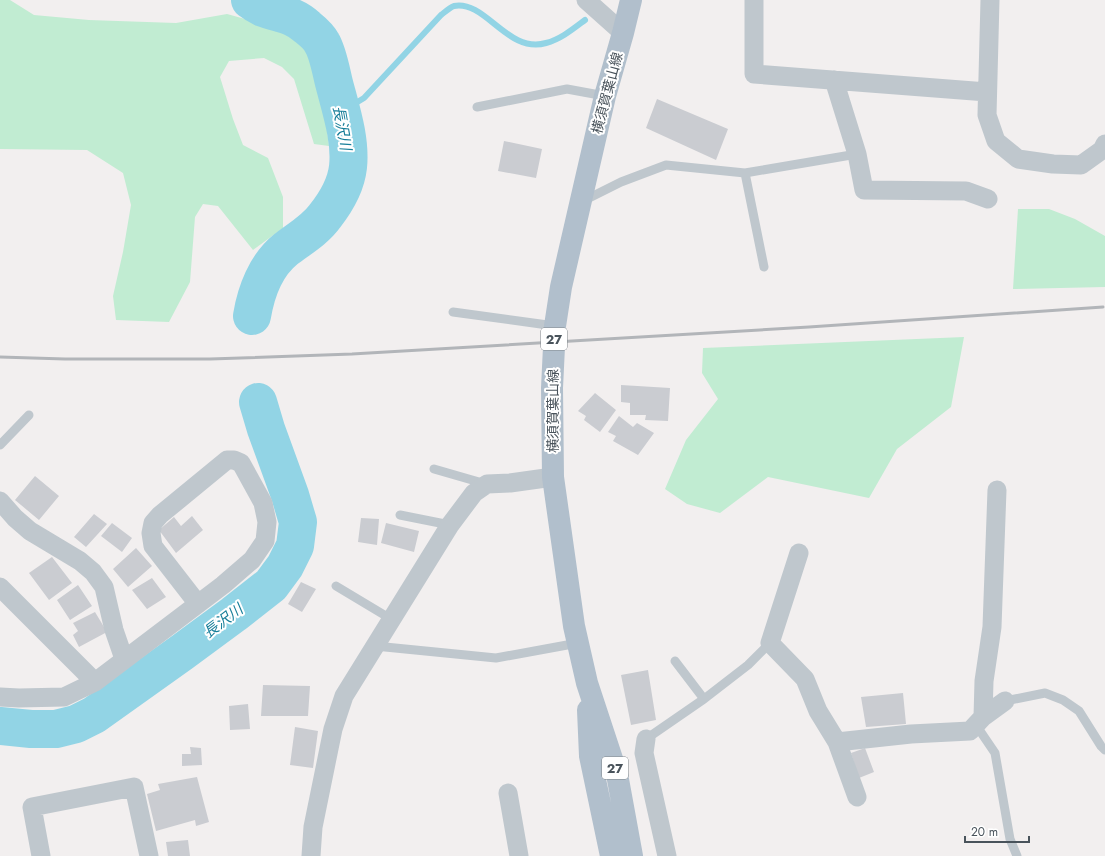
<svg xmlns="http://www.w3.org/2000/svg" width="1105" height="856" viewBox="0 0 1105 856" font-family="Jost,'Noto Sans JP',sans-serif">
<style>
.green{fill:#c1ecd2}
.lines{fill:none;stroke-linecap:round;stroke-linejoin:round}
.stream{stroke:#92d4e5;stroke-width:6}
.river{stroke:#92d4e5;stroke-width:38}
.building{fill:#caccd1}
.service{stroke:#bfc7cd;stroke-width:9}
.minor{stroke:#bfc7cd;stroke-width:19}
.primary{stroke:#b1bfcc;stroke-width:22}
.rail{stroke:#b2b5b9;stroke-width:3}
.labels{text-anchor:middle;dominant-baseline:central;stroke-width:4;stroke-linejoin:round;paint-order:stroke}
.shield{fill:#fff;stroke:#80878c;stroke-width:1}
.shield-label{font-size:13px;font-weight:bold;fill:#49535b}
.street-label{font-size:14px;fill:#49535b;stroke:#fff}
.water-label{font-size:15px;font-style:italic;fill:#177e99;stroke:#fff}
</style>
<rect width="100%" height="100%" fill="#f2efef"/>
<!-- green -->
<path class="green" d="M0,0h10l24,15 55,5 87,3 51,-9 54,15 27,16 12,32 9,69 -15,-2 -20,-65 -12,-12 -18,-9 -35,3 -9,16 13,42 10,26 25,13 15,39v31l-30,22 -35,-44 -15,-2 -8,13 -5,65 -21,40 -53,-2 -3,-24 10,-44 8,-47 -8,-32 -36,-23 -87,-1z
M1018,209h31l26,10 30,17v51l-92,2z
M964,337l-13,70 -54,42 -28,49 -101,-21 -48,36 -33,-9 -22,-15 21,-49 32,-41 -16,-26 1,-25z"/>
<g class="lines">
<!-- stream -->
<path class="stream" d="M341,112l23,-14 77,-83c4,-3 8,-7 13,-9 32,-6 53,48 92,37 15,-4 27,-14 39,-23"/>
<!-- river -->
<path class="river" d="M250,0c4,3 9,6 13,8 16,6 30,6 44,19 5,4 12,10 15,16 6,10 9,28 12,40 7,27 17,57 14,84 -2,18 -12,35 -23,49 -10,14 -26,23 -39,33 -20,16 -30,43 -34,67
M0,726l31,3h25l20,-5 18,-9 87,-62 53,-39 37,-29 14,-19 10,-20 3,-24 -8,-27 -24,-66 -8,-27"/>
</g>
<!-- building -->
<path class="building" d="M657,99l71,30 -12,31 -70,-32z
M504,141l38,8 -6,29 -38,-7z
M621,385l49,3 -2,33 -23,-1 1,-5h-16v-12l-9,-1z
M595,393l21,17 -16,22 -16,-12 2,-4 -8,-5z
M619,416l14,11 4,-4 17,10 -16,22 -25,-14 3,-5 -8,-4z
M35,476l24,20 -20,24 -24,-20z
M94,514l13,10 -21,23 -12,-10z
M192,516l11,14 -27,23 -17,-23 15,-13 7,9z
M361,518l18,1 -2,26 -19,-3z
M112,523l20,15 -10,14 -21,-16z
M386,523l33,8 -5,21 -33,-9z
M136,548l16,18 -24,21 -15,-18z
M52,557l20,26 -23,17 -20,-27z
M152,578l14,19 -19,12 -15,-19z
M301,582l15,7 -14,23 -14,-8z
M78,585l14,21 -22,14 -13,-20z
M95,612l12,20 -28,15 -6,-12 5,-4 -5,-8z
M648,670l8,50 -25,5 -10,-50z
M263,685l47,1 -2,30h-47z
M903,693l3,31 -40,3 -5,-30z
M248,704l2,25 -20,1 -1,-24z
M295,727l23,4 -5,37 -23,-3z
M190,747l11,1 1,17 -20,1v-12h9z
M865,748l9,24 -15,6 -8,-25z
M197,777l12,45 -13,4 -1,-6 -39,11 -9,-37 13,-4 -2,-6z
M188,840l2,16h-22l-2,-14z"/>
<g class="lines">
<!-- service -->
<path class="service" d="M477,107l90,-18 38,7
M745,173l19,94
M583,201l38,-19 45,-17 79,8 112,-19
M453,312l102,14
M0,445l29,-30
M434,469l52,15
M400,515l50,10
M336,586l55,33
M375,646l121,12 82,-15
M675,661l29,38
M1005,701l40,-8 18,7 16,11 22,35 4,4
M976,725l19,28 15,86 7,17
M646,739l58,-40 44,-34 22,-22"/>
<!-- minor -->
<path class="minor" d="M586,0l37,33
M754,0v74l233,18
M990,0l-3,115 9,26 22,18 35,5 28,1 21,-15 3,-6
M834,80l23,74 7,36 102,1 22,8
M0,501l15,17 15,13 50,30 13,11 11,15 10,43 10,29
M799,553l-29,90 35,36 13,32 19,31 74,-8 59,-3 13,-14 22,-16
M0,587l95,95
M0,697l19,1 45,-1 31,-15 128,-97 29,-25 13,-19 2,-19 -4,-19 -22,-40 -7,-3h-7l-67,55 -7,8 -2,10 2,13 45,58
M983,717l1,-36 8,-54 5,-137
M646,739l-2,14 23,103
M837,742l20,55
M508,793l11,63
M41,856l-9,-49 102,-20 15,69
M311,856l2,-29 20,-98 11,-33 106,-171 24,-32 13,-9 23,-1 43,-6"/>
<!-- primary -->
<path class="primary" d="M631,0l-8,33 -18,63 -44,191 -6,39 -3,62 1,89 21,149 13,57 30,91 15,82
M588,710l2,46 21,100"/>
<!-- rail -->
<path class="rail" d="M0,357l65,2h145l142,-5 457,-27 294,-20"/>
</g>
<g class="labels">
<!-- shield labels -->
<g class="shield">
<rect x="541" y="328" width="26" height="22" rx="3"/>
<rect x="602" y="757" width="26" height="22" rx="3"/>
</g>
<g class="shield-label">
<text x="554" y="339">27</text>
<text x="615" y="768">27</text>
</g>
<!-- street labels -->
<g class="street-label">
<text transform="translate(607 93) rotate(-75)">横須賀葉山線</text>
<text transform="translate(553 411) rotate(-90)">横須賀葉山線</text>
</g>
<!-- water labels -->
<g class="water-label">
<text transform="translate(342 128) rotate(80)">長沢川</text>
<text transform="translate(223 621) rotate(-37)">長沢川</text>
</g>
</g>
<!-- scale -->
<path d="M965 836v6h64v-6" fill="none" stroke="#49535b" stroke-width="2"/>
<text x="971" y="836" font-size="12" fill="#49535b" stroke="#ffffff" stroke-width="3" paint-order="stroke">20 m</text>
</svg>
